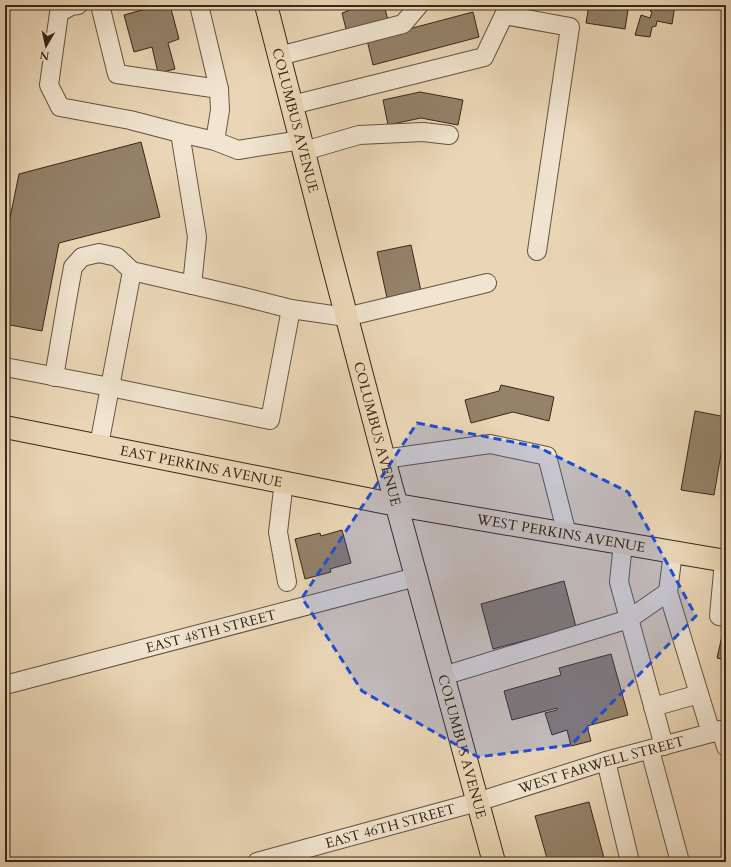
<svg xmlns="http://www.w3.org/2000/svg" width="731" height="867" viewBox="0 0 731 867" font-family="Cardo,serif">
<style>
.building{fill:#94826a;stroke:#372718}
.lines{fill:none;stroke-linecap:round;stroke-linejoin:round}
.minor-casing{stroke:#645340;stroke-width:20}
.major-casing{stroke:#372718;stroke-width:24}
.minor{stroke:#f1e4d0;stroke-width:18}
.major{stroke:#ead6b6;stroke-width:22}
.marked{fill:#1d4ed8;fill-opacity:0.2;stroke:#1d4ed8;stroke-width:3;stroke-dasharray:8 5;stroke-linejoin:round}
.labels{text-anchor:middle;dominant-baseline:central;stroke-width:3;stroke-linejoin:round;paint-order:stroke}
.street-label{font-size:14px;fill:#372718;stroke:#f1e4d0}
</style>
<rect width="100%" height="100%" fill="#ead6b6"/>
<filter id="stains"><feTurbulence type="fractalNoise" baseFrequency=".005" numOctaves="4"/><feColorMatrix values="0 0 0 0 .2 0 0 0 0 .09 0 0 0 0 .02 0 0 0 .5 -.17"/></filter>
<radialGradient id="worn" r=".72"><stop offset=".6" stop-color="#630" stop-opacity="0"/><stop offset="1" stop-color="#630" stop-opacity=".3"/></radialGradient>
<!-- building -->
<path class="building" d="M160,5h10l9,34 -11,4 7,26 -17,4 -6,-26 -18,5 -10,-37z
M363,5h21l5,19 -42,9 -5,-20 6,-2 -1,-2z
M589,5h11l28,5 -3,19 -39,-6z
M651,5h24l-3,19 -15,-3 -1,5 -4,1 -2,10 -15,-2 6,-20 9,3 2,-6 -2,-1z
M473,12l6,25 -106,28 -6,-25z
M420,92l43,8 -5,25 -37,-7 -33,7 -5,-25z
M141,142l19,75 -101,26 -17,88 -37,-7v-82l14,-68z
M411,245l10,46 -34,7 -10,-46z
M501,385l53,12 -5,24 -36,-9 -42,11 -6,-23 34,-9z
M695,411l31,6v8l-12,70 -33,-5z
M342,530l9,33 -21,6 1,3 -26,7 -10,-40 25,-6 1,3z
M564,581l12,46 -83,22 -12,-45z
M722,636l4,1v23l-9,-2z
M611,654l17,61 -41,11 4,15 -20,5 -4,-16 -15,5 -7,-22 12,-3v-2l-45,12 -8,-29 57,-16 -2,-7z
M589,802l15,56 -17,4h-39l-13,-46z"/>
<g class="lines">
<!-- minor casing -->
<g class="minor-casing">
<g id="minor">
<path d="M78,5l-7,1 -12,7 -10,72 11,22 70,13 50,13"/>
<path d="M100,5l17,69 102,15 -20,-84"/>
<path d="M279,56l124,-32 16,-19"/>
<path d="M292,105l192,-48 20,-42 66,12 -33,224"/>
<path d="M215,141l5,-31 -1,-21"/>
<path d="M304,151l55,-16 64,-3 26,3"/>
<path d="M192,285l5,-48 -17,-104 35,8 23,9 63,-10"/>
<path d="M5,367l105,20 160,33 21,-111"/>
<path d="M54,377l13,-77 6,-33 9,-10 17,-4 18,4 15,14 112,26 47,12 55,8 141,-34"/>
<path d="M99,445l33,-174"/>
<path d="M384,459l106,-15 57,12 20,78"/>
<path d="M284,481l-6,51 9,50"/>
<path d="M623,543l-4,39 45,164"/>
<path d="M673,552l-5,40 43,141"/>
<path d="M724,561l-5,55 7,1"/>
<path d="M443,676l186,-57 39,-27"/>
<path id="s1" d="M5,685l411,-108"/>
<path d="M653,707l46,-13"/>
<path d="M721,730l5,17"/>
<path d="M650,750l30,112"/>
<path d="M606,761l24,101"/>
<path id="s2" d="M257,862l220,-60 129,-41 120,-32"/>
</g>
</g>
<!-- major casing -->
<g class="major-casing">
<g id="major">
<path id="s3" d="M266,5l61,237 57,217 110,403"/>
<path id="s4" d="M5,427l392,78 329,56"/>
</g>
</g>
<!-- minor -->
<use href="#minor" class="minor"/>
<!-- major -->
<use href="#major" class="major"/>
</g>
<!-- marked area -->
<path class="marked" d="M417,423l121,24 90,45 68,124 -125,129 -93,12 -116,-66 -60,-93z"/>
<g class="labels">
<!-- street labels -->
<g class="street-label">
<text stroke="none"><textPath href="#s3" startOffset="119">COLUMBUS AVENUE</textPath></text>
<text stroke="none"><textPath href="#s3" startOffset="443">COLUMBUS AVENUE</textPath></text>
<text stroke="none"><textPath href="#s4" startOffset="200">EAST PERKINS AVENUE</textPath></text>
<text stroke="none"><textPath href="#s4" startOffset="566">WEST PERKINS AVENUE</textPath></text>
<text stroke="none"><textPath href="#s1" startOffset="213">EAST 48TH STREET</textPath></text>
<text stroke="none"><textPath href="#s3" startOffset="767">COLUMBUS AVENUE</textPath></text>
<text stroke="none"><textPath href="#s2" startOffset="358">WEST FARWELL STREET</textPath></text>
<text stroke="none"><textPath href="#s2" startOffset="138">EAST 46TH STREET</textPath></text>
</g>
</g>
<!-- margin -->
<rect width="731" height="867" fill="none" stroke="#ead6b6" stroke-width="20"/>
<rect x="6" y="6" width="719" height="855" fill="none" stroke="#372718" stroke-width="2"/>
<rect x="10" y="10" width="711" height="847" fill="none" stroke="#372718"/>
<!-- north arrow -->
<g transform="translate(46 46) rotate(189)" stroke="#f1e4d0" stroke-width="3" paint-order="stroke">
<path d="M0-3L7 15L0 10L-7 15Z" fill="#372718"/>
<text y="-6" font-size="11" font-weight="bold" text-anchor="middle" fill="#372718">N</text>
</g>
<rect width="100%" height="100%" filter="url(#stains)"/>
<rect width="100%" height="100%" fill="url(#worn)"/>
</svg>
